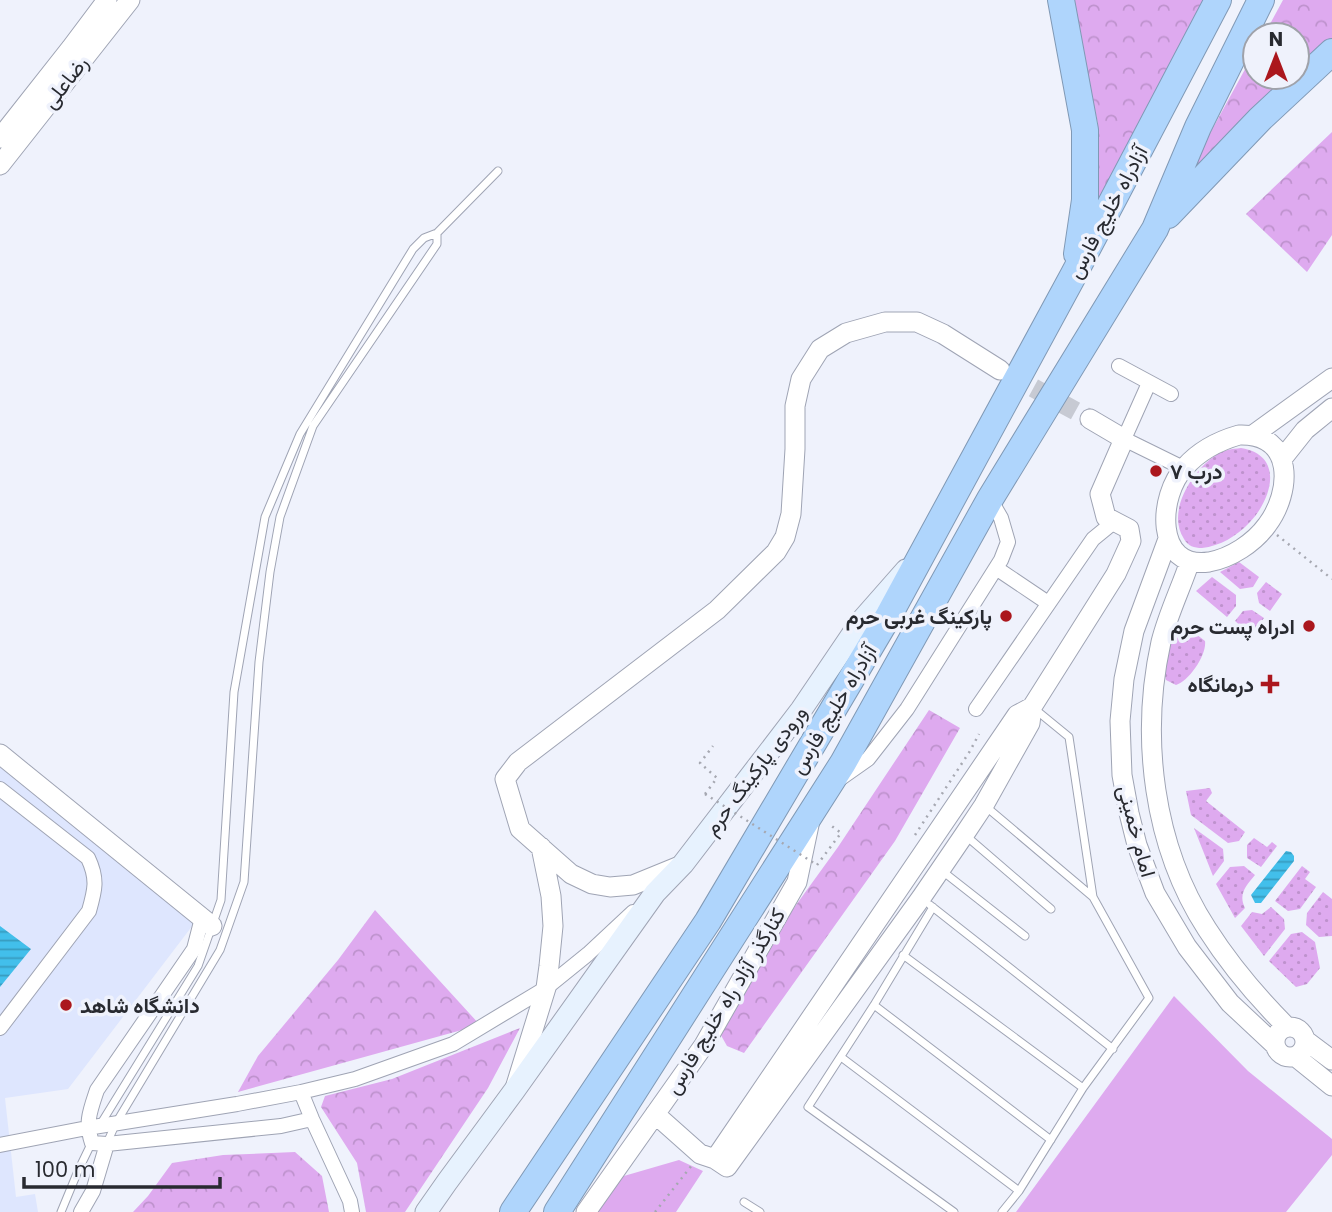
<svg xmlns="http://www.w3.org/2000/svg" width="1332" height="1212" viewBox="0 0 1332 1212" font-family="Poppins,Vazirmatn,sans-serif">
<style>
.built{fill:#dee6fe}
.grass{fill:url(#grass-dots)}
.forest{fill:url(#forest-crowns)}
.park{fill:#deaaef}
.water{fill:url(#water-rules)}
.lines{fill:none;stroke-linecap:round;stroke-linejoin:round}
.tertiary-tunnel{stroke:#c7cad3;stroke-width:19;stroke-dasharray:19 10;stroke-linecap:butt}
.service-casing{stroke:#9fa4b4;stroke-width:9}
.minor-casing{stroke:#9fa4b4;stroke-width:16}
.tertiary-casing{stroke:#9fa4b4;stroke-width:21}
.secondary-casing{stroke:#9fa4b4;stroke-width:23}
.motorway-casing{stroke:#8099b5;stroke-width:28}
.path{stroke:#a6a8b1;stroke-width:2.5;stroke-dasharray:2 5;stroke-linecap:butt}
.service{stroke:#fff;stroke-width:7}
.minor{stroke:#fff;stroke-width:14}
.tertiary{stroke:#fff;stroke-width:19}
.secondary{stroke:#e7f2fe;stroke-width:21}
.motorway{stroke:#afd5fc;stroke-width:26}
.path-bridge{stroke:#a6a8b1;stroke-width:2.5;stroke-dasharray:2 5;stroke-linecap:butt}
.poi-dot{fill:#ab171d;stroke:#eff2fc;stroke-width:2.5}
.labels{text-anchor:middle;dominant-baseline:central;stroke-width:7;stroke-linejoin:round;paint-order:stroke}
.street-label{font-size:21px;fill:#282a30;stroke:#eff2fc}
.poi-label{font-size:21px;font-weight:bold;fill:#282a30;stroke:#eff2fc;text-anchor:end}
</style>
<defs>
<pattern id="grass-dots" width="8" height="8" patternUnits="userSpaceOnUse" patternTransform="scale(1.75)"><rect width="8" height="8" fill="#deaaef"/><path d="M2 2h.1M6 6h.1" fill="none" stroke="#be92cd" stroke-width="1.8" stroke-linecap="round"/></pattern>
<pattern id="forest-crowns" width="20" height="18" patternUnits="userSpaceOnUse" patternTransform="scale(1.75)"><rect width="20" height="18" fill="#deaaef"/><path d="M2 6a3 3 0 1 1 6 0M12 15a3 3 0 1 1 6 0" fill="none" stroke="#be92cd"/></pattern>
<pattern id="water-rules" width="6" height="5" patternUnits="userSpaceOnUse" patternTransform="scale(1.75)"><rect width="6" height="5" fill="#42bfeb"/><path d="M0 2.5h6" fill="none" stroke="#379bbf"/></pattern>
</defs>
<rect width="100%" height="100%" fill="#eff2fc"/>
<!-- built -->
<path class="built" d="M0,767l196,154 -128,168 -63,9 11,99 19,-3 3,18h-38z"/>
<!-- grass -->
<path class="grass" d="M1241,448c44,7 31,52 8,75 -12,13 -29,23 -47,25 -8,0 -14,-2 -18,-9 -18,-27 8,-68 32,-84 7,-5 16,-6 25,-7z
M1239,562l20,15 -6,10 -13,2 -20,-17z
M1212,577l24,18v11l-9,11 -31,-26z
M1266,582l16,12 -12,17 -11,-8 -2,-10z
M1252,610l12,8 -13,17 -16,-14 8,-10z
M1183,627h4l18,14c2,14 -16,40 -29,44l-10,-5 -3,-12 10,-36z
M1210,788l2,5 -6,8 39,31 -6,9 -11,2 -37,-28 -5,-24z
M1194,828l29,21 1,12 -11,15z
M1254,838l13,9 5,-5 5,4 -16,21 -14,-9v-13z
M1244,866l11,9c-9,11 -17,19 -10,33l-10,10 -19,-34 14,-17z
M1302,866l8,6 -5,7 11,8 -16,22 -12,2 -13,-10z
M1323,892l9,7v37l-13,1 -13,-12 1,-12z
M1271,907l13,12 1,10 -21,27 -23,-30 11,-14 10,2z
M1302,932l13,10 5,26 -13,16 -11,3 -27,-26 22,-27z"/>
<!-- forest -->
<path class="forest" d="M1071,0h139l-119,227 7,-103z
M1283,0h49v38l-35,33v-36h-33z
M1255,51v26h36l-112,113z
M1332,132v103l-25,37 -61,-58z
M929,710l31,18 -65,113 -151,212 -17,-7 -9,-16 28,-56 92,-127z
M375,910l105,115 -242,67 20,-36 80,-96z
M520,1028l-32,60 -83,124h-39l-9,-49 -36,-56 4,-11 67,-17z
M295,1152l27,24 7,36h-196l15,-16 24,-33 51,-8z"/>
<!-- park -->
<path class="park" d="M1174,996l74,75 84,68v16l-46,57h-270z
M679,1160l24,11 -27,41h-81l22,-34z"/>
<!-- water -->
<path class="water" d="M1286,851l5,1 3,4v5l-33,42h-6l-4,-8z
M0,926l31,23 -31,38z"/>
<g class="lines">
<!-- tertiary-tunnel -->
<path class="tertiary-tunnel" d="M1008,374l82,45"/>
<!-- service casing -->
<g class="service-casing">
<path id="service" d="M437,233l61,-62
M984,805l109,92
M965,835l86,74
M941,870l84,66
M930,905l183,144
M933,907l-59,98 -66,102 146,105
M903,955l180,133
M874,1005l177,135
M841,1057l178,134
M100,1125l98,-159 23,-66 13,-208 31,-175 35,-83 113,-185 11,-11 13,-5v11l-124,182 -33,91 -10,55 -11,90 -15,220 -24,68 -104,173 -9,20
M744,1202l16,10
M61,1212l17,-41 14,-29
M1002,1212l17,-21 64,-103 66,-90 -56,-101 -24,-160 -33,-27"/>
</g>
<!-- minor casing -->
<g class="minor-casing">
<path id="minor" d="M1119,366l52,28
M1149,383l-25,56 59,29
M996,568l52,35
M976,709l117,-170 22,-18
M841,778l27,-19 39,-50 94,-149 7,-18 -7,-24 -11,-19
M0,789l88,69c10,21 7,32 1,53l-89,117
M202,918l-8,31 -97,141c-7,21 -12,32 -5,53l15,1 174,-18 31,-7
M301,1092l11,27 38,82 2,11
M0,1145l87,-17 150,-24 64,-12 54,-13 98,-35 93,-56 42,-34 45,-42
M81,1212l12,-21 14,-47"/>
</g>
<!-- tertiary casing -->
<g class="tertiary-casing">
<path id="tertiary" d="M0,138l71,-90 36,-48
M0,165l130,-165
M1239,435c56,-2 53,57 28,90 -13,18 -36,33 -58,37 -55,8 -51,-67 -24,-95 15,-17 33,-26 54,-32z
M1253,435l79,-57
M1282,459l23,-29 27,-22
M1168,539l-34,92 -10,48 -4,42 2,54 7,38 8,32 18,48 32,54 43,56 45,42
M1190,561c-9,27 -22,53 -29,81 -21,95 -8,204 46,287 23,36 50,68 80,98
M1032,707l-15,8 -302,444 12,8 194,-269 43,-63 20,-30 46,-82 2,-16 84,-133 15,-33 -2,-12 -23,-12 -6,-23 24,-55 -34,-20
M0,754l212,172
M682,865l-49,20 -23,2 -18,-3 -21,-10 -51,-45 -15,-50 13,-17 199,-152 59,-58 9,-15 6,-23 4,-65v-43l6,-27 19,-30 26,-16 39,-11h32l26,12 57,36
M1275 1042a15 15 0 1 1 30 0a15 15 0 1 1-30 0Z
M1305,1040l27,20
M1296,1057l36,29
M516,1085l30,-97 3,-22 4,-40 -2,-30 -10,-49
M655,1114l45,40 15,5
M586,1212l118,-167 93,-163 12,-57"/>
</g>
<!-- secondary casing -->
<g class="secondary-casing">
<path id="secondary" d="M426,1212l21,-30 67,-91 141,-198 28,-29 118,-154 61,-90 44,-50"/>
</g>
<!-- motorway casing -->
<g class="motorway-casing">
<path id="motorway" d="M1061,0l24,130v70l-8,54
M1168,215l92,-96 72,-67
M513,1212l195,-291 181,-306 185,-341 144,-274
M557,1212l286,-449 147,-264 165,-270 43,-102 63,-127"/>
</g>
<!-- path -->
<path class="path" d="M1277,535l55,44
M705,794l12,-16 -17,-15 13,-17
M915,835l55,-84 9,-17
M817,865l24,-32 -12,-9
M655,1212l37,-47"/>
<!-- service -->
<use href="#service" class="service"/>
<!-- minor -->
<use href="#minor" class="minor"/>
<!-- tertiary -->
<use href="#tertiary" class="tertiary"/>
<!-- secondary -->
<use href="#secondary" class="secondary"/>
<!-- motorway -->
<use href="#motorway" class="motorway"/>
<!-- path-bridge -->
<path class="path-bridge" d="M705,794l112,71"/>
</g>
<!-- markers -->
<g class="poi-dot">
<circle cx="1156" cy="471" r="7"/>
<circle cx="1006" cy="616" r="7"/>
<circle cx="1309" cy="626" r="7"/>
<path d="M1266.5 673.5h7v7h7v7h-7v7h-7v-7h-7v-7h7z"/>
<circle cx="66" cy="1005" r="7"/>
</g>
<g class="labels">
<!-- street labels -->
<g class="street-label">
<text transform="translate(65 82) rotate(-52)">رضاعلی</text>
<text transform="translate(1107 212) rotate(-62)">آزادراه خلیج فارس</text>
<text transform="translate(833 709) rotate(-59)">آزادراه خلیج فارس</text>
<text transform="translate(755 770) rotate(-53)">ورودی پارکینگ حرم</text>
<text transform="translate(1137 831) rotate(75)">امام خمینی</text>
<text transform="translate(725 1001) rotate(-59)">کنارگذر آزاد راه خلیج فارس</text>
</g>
<!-- poi labels -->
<g class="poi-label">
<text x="1170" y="471" text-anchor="start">درب ۷</text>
<text x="992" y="616">پارکینگ غربی حرم</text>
<text x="1295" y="626">ادراه پست حرم</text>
<text x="1254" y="684">درمانگاه</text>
<text x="80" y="1005" text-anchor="start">دانشگاه شاهد</text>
</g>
</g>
<!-- north arrow -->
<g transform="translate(1276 56)"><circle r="33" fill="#eff2fc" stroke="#9fa2aa" stroke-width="2"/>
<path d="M0-5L12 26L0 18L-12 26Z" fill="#ab171d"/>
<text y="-10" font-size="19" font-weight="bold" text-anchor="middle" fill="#282a30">N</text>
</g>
<!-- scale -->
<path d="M24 1177v10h196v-10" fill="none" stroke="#282a30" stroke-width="3.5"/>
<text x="35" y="1177" font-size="21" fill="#282a30" stroke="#eff2fc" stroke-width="5" paint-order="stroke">100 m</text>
</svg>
